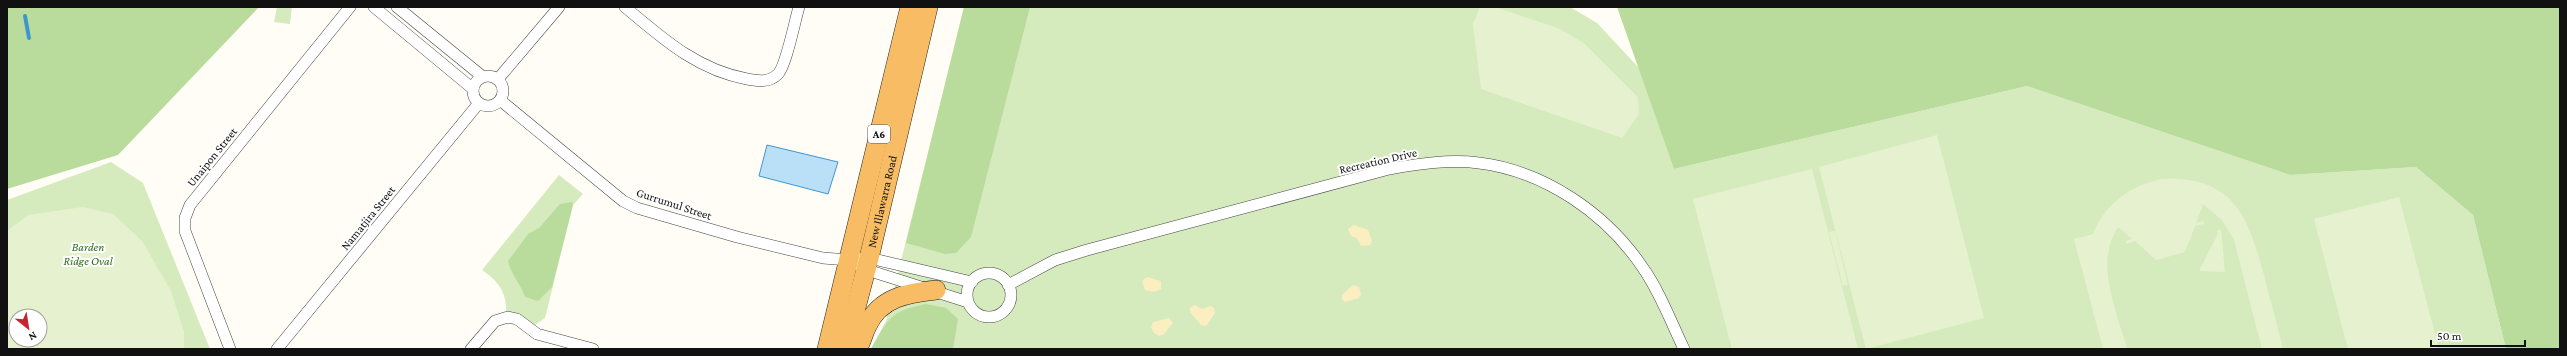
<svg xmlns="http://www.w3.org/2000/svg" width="2567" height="356" viewBox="0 0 2567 356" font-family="'Crimson Pro',serif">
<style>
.green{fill:#d5ebbd;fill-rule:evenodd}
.forest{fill:#b9dc9c}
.sand{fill:#fbeec1}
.pitch{fill:#e6f2cf;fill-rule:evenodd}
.water{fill:#b9e0f7;stroke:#3f96cf}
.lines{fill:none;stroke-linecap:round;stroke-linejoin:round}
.stream{stroke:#3f96cf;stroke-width:4}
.minor-casing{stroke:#444;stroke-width:12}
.trunk-casing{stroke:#222;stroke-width:20}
.minor{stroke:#fff;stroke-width:11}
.trunk{stroke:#f7bc64;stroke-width:19}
.labels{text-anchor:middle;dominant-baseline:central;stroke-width:4;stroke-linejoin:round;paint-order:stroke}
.shield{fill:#fff;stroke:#585858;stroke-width:1}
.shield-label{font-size:11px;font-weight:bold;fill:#111}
.street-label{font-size:12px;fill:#111;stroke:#fff}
.park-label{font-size:12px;font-style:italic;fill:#2f6b1f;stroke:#fff}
</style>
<rect width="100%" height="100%" fill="#fffdf5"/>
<!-- green -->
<path class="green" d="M277,7h15l-2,17 -16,-2z
M964,7h606l27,16 43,46 34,100 353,-83 263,89 126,-8 57,48 33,134h-1635l15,-28z
M111,162l32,21 67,166h-203v-149zM16,316h24v24h-24z
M559,175l24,19 -10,11 -28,113 -10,7 -13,-9 -16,-5c1,-19 -9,-31 -24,-41z"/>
<!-- forest -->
<path class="forest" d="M7,7h252l-141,148 -111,34z
M964,7h66l-59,230 -15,16 -11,1 -39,-11z
M1617,7h943v342h-54l-33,-134 -57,-48 -126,8 -263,-89 -353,83z
M572,202l1,3 -21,82 -14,14 -13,-4c-5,-14 -14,-23 -17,-36l20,-27 11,-6 21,-24z
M926,304l20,4 12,11 -5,30h-82c17,-31 20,-38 55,-45z"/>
<!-- sand -->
<path class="sand" d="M1354,225l14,5 4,11 -2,4 -9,1 -4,-8 -6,-2 -3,-7z
M1147,277l14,4v8l-7,3 -9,-2 -3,-9z
M1353,285l6,2 2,7 -2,4 -14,4 -3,-3v-4z
M1195,305l7,4 8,-3 4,2 1,5 -9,13 -5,-1 -11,-13v-4z
M1169,318l4,5 -9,11 -5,2 -5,-3 -3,-6 2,-5z"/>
<!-- pitch -->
<path class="pitch" d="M1480,7h15l65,22 25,15 53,53 1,17 -17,24 -141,-49 -8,-65z
M1937,135l47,183 -118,31 -47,-182z
M1812,169l46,180h-126l-39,-150z
M2161,179c72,-4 87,37 103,96 6,25 13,49 19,74h-21l-28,-109 -12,-20 -19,-16 -7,19 7,-2 1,3 -9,2 -10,26 -29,8 -21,-19 -9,3v-3l6,-2 -14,-12c-24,36 -1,84 9,122h-24l-29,-110 19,-5c12,-30 37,-48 68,-55z
M2399,197l40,152h-91l-34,-130z
M83,207l30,7 29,27 29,50 13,41v17h-177v-118l21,-16zM16,316h24v24h-24z
M2221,229l4,43 -26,-1 19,-37 -1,-3z
M1835,231l13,54 -5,1 -14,-54z"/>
<!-- water -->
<path class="water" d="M767,145l71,17 -10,32 -69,-18z"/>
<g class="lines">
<!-- stream -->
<path class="stream" d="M25,16l4,22"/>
<!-- minor casing -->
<g class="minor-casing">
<path id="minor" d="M374,7l99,82
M397,7l86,70
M625,7c37,31 72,63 122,72 11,2 22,4 31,-5 8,-8 17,-54 21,-67
M473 91a15 15 0 1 1 30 0a15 15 0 1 1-30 0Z
M498,79l61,-72
M500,100l123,101 14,7 100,29 86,21 25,2 21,-2 103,24
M861,268l107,34
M967 295a22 22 0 1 1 44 0a22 22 0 1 1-44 0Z
M1008,285l47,-25 32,-10 302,-81c29,-5 60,-10 90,-6 66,8 128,51 164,105 17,24 28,54 41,81
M230,349l-45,-118v-13l5,-13 160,-198
M277,349l202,-246
M471,349l24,-28 13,-4 9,2 20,15 56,15"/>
</g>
<!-- trunk casing -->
<g class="trunk-casing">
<g id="trunk">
<path d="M827,349l83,-342"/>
<path id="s1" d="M845,349l24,-91 59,-251"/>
<path d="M857,349c5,-7 6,-16 10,-23 13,-29 41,-33 69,-36"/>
</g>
</g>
<!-- minor -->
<use href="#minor" class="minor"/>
<!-- trunk -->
<use href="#trunk" class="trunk"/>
</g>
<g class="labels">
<!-- shield labels -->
<rect class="shield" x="868" y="125" width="22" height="18" rx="3"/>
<g class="shield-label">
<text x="879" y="134">A6</text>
</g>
<!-- street labels -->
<g class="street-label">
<text transform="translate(212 157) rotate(-51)">Unaipon Street</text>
<text transform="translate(1378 161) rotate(-13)">Recreation Drive</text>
<text stroke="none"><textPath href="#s1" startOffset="152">New Illawarra Road</textPath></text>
<text transform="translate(674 204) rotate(18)">Gurrumul Street</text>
<text transform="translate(368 218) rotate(-51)">Namatjira Street</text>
</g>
<!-- park labels -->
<g class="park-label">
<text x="88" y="247">Barden<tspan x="88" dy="14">Ridge Oval</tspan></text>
</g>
</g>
<!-- border -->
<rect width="2567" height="356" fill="none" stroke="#111111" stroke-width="16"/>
<!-- north arrow -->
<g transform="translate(28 328) rotate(150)"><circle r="19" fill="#ffffff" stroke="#a0a0a0"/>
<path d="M0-3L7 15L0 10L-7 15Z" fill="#c4262e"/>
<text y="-6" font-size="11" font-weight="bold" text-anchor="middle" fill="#111111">N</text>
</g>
<!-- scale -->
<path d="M2431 340v6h94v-6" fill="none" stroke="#111111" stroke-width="2"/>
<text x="2437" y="340" font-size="12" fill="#111111" stroke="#ffffff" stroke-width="3" paint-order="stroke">50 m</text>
</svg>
